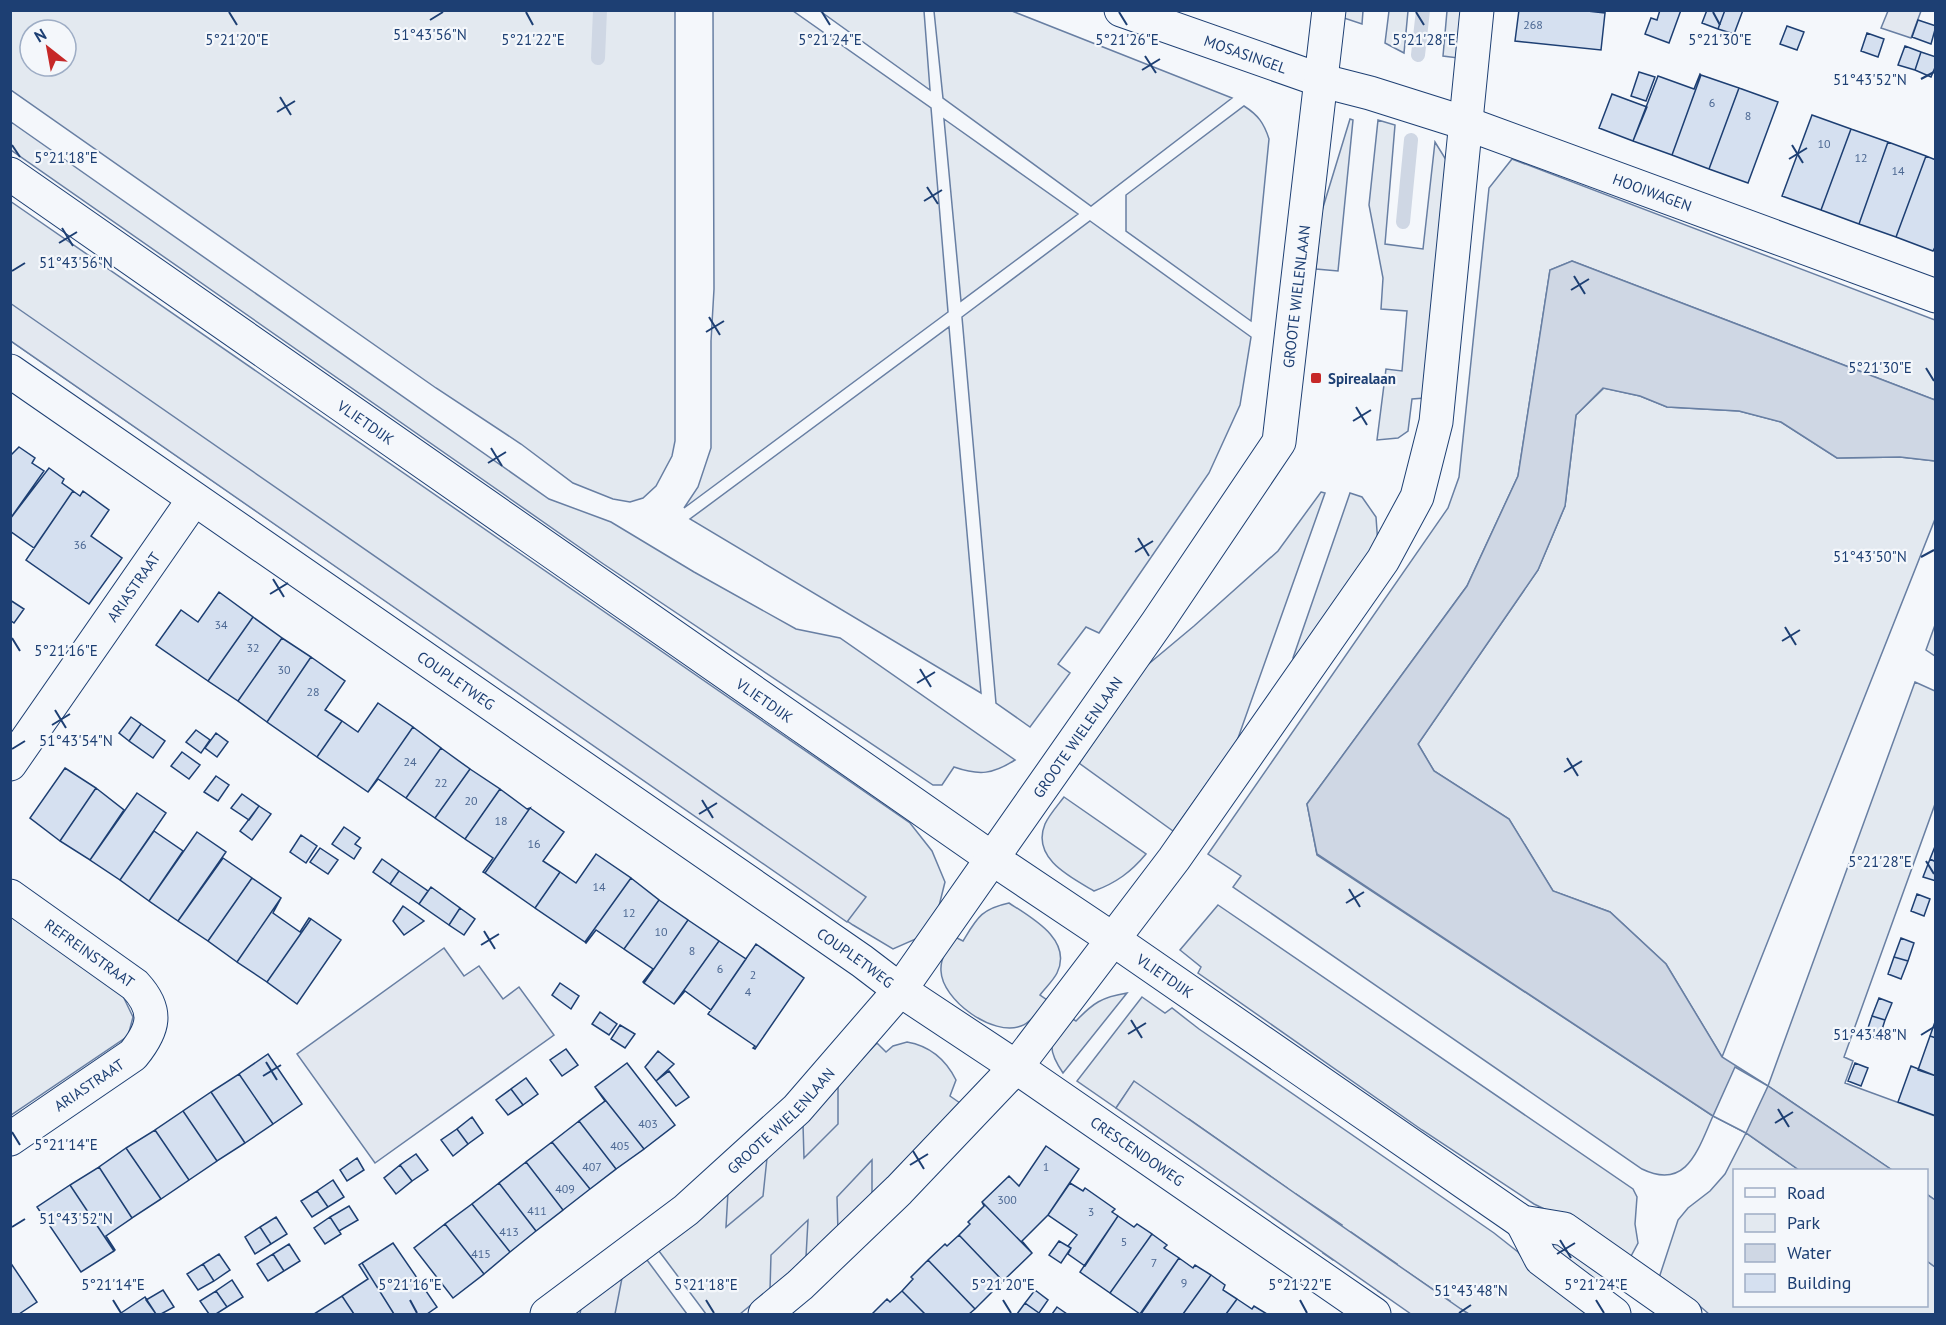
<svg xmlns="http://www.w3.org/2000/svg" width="1946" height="1325" viewBox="0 0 1946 1325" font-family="'PT Sans',sans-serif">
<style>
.green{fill:#e3e9f0;stroke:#687fa3;stroke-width:1.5;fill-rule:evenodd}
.parking{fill:#e3e8f0;stroke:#687fa3;stroke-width:1.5}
.water{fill:#cfd7e4;stroke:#687fa3;stroke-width:1.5}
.pier{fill:#f4f7fb;stroke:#687fa3;stroke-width:1.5}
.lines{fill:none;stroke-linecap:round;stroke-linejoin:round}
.stream{stroke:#cfd7e4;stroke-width:14}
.building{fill:#d5e0f0;stroke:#1d3f73;stroke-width:1.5}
.minor-casing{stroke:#1d3f73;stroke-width:35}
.minor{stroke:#f4f7fb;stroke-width:33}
.ticks{fill:none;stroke:#1d3f73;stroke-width:2}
.poi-dot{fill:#c62828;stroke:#f4f7fb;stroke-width:2}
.labels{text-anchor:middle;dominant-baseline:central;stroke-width:4.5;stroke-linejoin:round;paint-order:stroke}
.number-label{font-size:12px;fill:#4b6792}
.street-label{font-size:15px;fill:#1d3f73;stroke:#f4f7fb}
.poi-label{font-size:15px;font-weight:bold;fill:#1d3f73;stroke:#f4f7fb;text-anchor:start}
.ticks-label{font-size:15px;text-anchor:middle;fill:#1d3f73;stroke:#f4f7fb;stroke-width:4.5;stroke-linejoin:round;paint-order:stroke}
</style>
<rect width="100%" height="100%" fill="#f4f7fb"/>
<!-- green -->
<path class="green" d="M11,10l664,1v430l-3,15 -16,30 -13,12 -13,4 -17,-3 -40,-16 -52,-39 -85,-56 -425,-298zM30,30h36v36h-36z
M713,11h80l138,97 17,204 -264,196 14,-21 13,-39v-107l3,-52z
M820,11h104l6,79z
M934,11h78l220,87 -141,108 -148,-108z
M1342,11h21l-1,13 -21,-7z
M1389,11h19l-4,42 -19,-10z
M1447,11h16l-5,47 -15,-2z
M1244,106c14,9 20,17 25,33l-18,182 -125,-90v-36z
M944,119l134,95 -117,87z
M1350,119l3,1 -15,151 -22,-2 5,-55z
M1378,120l17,5 -10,119 38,5 12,-107 13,21 -23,235 -13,1 -4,32 -10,7 -21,2 9,-71 16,2 5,-60 -26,-2 2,-31 -14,-73z
M11,122l538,377 62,23 83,50 102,57 44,9 175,122c-22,14 -35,16 -61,7l-12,18h-9l-331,-222 -591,-413z
M1512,159l423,161v80l-363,-139 -22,9 -32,206 -51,110 -160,218 10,51 396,261c-15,33 -26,75 -71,53l-409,-282 8,-11 -33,-22 240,-346 11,-31 30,-289z
M10,201l900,622 22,28 13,31 -6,24 -21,32 -25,11 -40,-24 -842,-584z
M1090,221l161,116 -11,68 -31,68 -110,160 -13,-6 -28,37 12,9 -40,54 -34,-24 -34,-386z
M949,327l32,366 -291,-174z
M1604,388l36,8 27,11 72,4 42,11 56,36 63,-1 35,4v58l-213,538 -56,-93 -56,-52 -57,-21 -44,-72 -75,-48 -16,-27 120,-174 27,-64 11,-91z
M1321,492l4,1 -88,248 -64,90 -94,-68 66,-96 49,-41 84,-75z
M1350,493l12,4 14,20 2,28 -83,117 -2,-4z
M1935,625v31l-9,-6z
M1915,682l20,9v113l-91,253 9,4 -8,22 90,33v84l-8,-6 -1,-24h-34l-124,-84z
M1064,797l82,57c-15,18 -30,29 -52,37 -24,-14 -63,-33 -49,-67 4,-9 13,-19 19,-27z
M1009,903c23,15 64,37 48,70 -4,8 -12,15 -17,22l7,5c-7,8 -15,22 -26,26 -28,11 -79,-26 -80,-55 -1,-13 7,-24 14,-34l8,4c14,-23 18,-32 46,-38z
M1218,905l415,284 4,8 -2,27 3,19 -8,15 -40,-27 -56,-27 -112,-74 -224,-157 3,-6 -21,-17z
M11,917l110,75 12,25 -5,19 -117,79z
M1127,993l-64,80c-19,-28 -12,-32 8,-55l5,3c17,-18 26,-24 51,-28z
M1142,997l23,16 7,-5 27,21 295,204 24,19 16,22 55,40h-120l-8,-5 -4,5h-16l9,-13 -44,-30 -19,26 -9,-6 19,-27 -46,-32 -18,28 -10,-7 19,-28 -46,-31 -18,26 -9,-7 18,-25 -98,-69 -18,26 -37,-63 -18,26 -39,-27z
M907,1042c23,4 39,18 49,38l-6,16 10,7 -135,140 -85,71h-34l-47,-63 125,-110 93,-98 9,9 7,-6z
M1746,1133l53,37h-65v136h192l1,-45 8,6v47h-226l-15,-13 -35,-23 19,-58 10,-12 22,-17 15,-17z
M1550,1239l63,42 -8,11 -59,-50z
M647,1260l40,54h-115z"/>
<!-- parking -->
<path class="parking" d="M1888,11h33l-10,27 -30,-10z
M10,303l856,594 -19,25 -836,-581z
M444,948l20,28 15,-10 24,33 16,-12 35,48 -179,128 -78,-109z
M1134,1081l334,233h-57l-295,-206z
M838,1086v38l-34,34 -1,-34z
M767,1158l-4,38 -37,31 2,-35z
M872,1160v38l-34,34 -1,-35z
M808,1220l-2,37 -36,33 1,-35z
M622,1278l-7,36h-35l1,-6z"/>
<!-- water -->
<path class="water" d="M1572,261l363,139v61l-35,-4 -63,1 -56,-36 -42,-11 -72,-4 -27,-11 -37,-8 -27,27 -11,91 -27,64 -120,174 16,27 75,48 44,72 57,21 56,52 56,93 46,29 124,84h-93l-53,-37 -33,-17 -396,-262 -10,-50 160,-218 51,-110 32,-206z
M1926,1194l9,6v67l-8,-6z"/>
<!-- pier -->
<path class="pier" d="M1735,1067l33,19 -22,47 -33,-17z"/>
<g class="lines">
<!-- stream -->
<path class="stream" d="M1418,55l5,-45
M598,58l2,-48
M1403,222l8,-82"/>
</g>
<!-- building -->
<path class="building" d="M1519,10h59l27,3 -4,37 -86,-9z
M1578,10h27v3z
M1660,10h21l-12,33 -24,-9 6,-16 6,2z
M1707,10h18l-7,19 -16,-6z
M1725,10h18l-9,24 -16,-5z
M1918,20l18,6 -5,18 -19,-7z
M1787,26l17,6 -7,18 -17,-6z
M1867,33l17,6 -6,18 -17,-6z
M1905,46l16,6 -6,18 -17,-5z
M1921,52l15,5v8l-5,12 -16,-7z
M1639,72l16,5 -9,24 -15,-5z
M1700,74l1,1 -29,80 -39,-14 25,-65 36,13z
M1701,75l38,13 -30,81 -37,-14z
M1739,88l39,14 -30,81 -39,-14z
M1612,94l35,13 -14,34 -34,-13z
M1812,115l39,14 -30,81 -39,-14z
M1851,129l37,13 -29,82 -38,-14z
M1888,142l38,14 -30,81 -37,-13z
M1926,156l10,4v85l-3,6 -37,-14z
M19,447l16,11 -3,5 12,8 -34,48v-63z
M49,468l15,11 -2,4 11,8 -39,57 -24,-17v-12z
M73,491l7,5 3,-5 26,19 -18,26 31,22 -33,46 -63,-44z
M219,592l34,25 -45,64 -52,-36 25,-35 17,12z
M10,600l14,9 -10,14 -4,-3z
M253,617l29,21 -44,63 -30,-20z
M282,638l29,19 -44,65 -29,-21z
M311,657l34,24 -20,29 17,11 -25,36 -50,-35z
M378,703l35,24 -45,65 -51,-35 25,-36 16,11z
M131,717l10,7 -12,17 -10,-8z
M141,724l24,17 -12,17 -24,-17z
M413,727l28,21 -35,50 -28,-19 -10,13z
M196,730l14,10 -9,13 -15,-11z
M216,733l12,9 -11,15 -12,-9z
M441,748l29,21 -35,49 -29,-20z
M182,752l18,13 -11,14 -18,-13z
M65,768l31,20 -36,53 -30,-23z
M470,769l30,20 -35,50 -30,-21z
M216,776l13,9 -11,16 -14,-9z
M96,788l28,22 -34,50 -30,-19z
M500,789l27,20 3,-1 -45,65 -2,-1 10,-14 -28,-19z
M137,793l29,20 -46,67 -30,-20z
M242,794l17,12 -10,14 -18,-12z
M259,806l12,8 -19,26 -12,-9z
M530,808l34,24 -21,29 17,11 -25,36 -50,-35z
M344,827l16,11 -5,6 6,4 -7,11 -22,-15z
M154,831l29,20 -34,50 -29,-21z
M197,832l29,20 -48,69 -29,-20z
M301,835l16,11 -11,17 -16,-11z
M1936,844v18l-6,-3z
M320,848l18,12 -10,14 -18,-12z
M596,854l35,24 -46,64 -50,-34 25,-36 16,11z
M223,858l29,20 -44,63 -30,-20z
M382,859l17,12 -9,13 -17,-12z
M1930,859l6,3v19l-13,-4z
M399,871l29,20 -9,13 -29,-20z
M252,878l29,20 -44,64 -29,-21z
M631,878l28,22 -35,49 -28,-19 -10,13 -1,-1z
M431,887l29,21 -11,17 -30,-21z
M1917,894l13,5 -6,17 -13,-5z
M281,898l-8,15 27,19 9,-14 2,1 -44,63 -30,-20z
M659,900l29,20 -44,63 -1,-1 10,-13 -29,-20z
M403,906l21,15 -20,14 -11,-14z
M460,908l15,11 -11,16 -15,-10z
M311,919l30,21 -44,64 -30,-22z
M688,920l31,21 -45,63 -30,-21z
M1901,938l13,5 -6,18 -14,-4z
M719,941l27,18 -35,51 -26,-19 -11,13z
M756,944l48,34 -49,71 -2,-1 2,-2 -47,-32z
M1894,957l14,4 -7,18 -13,-5z
M560,983l19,13 -8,13 -19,-14z
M1879,998l13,5 -7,17 -13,-4z
M600,1012l17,12 -8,11 -17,-11z
M1872,1016l13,4 -6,19 -13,-5z
M1936,1019v19l-6,-2z
M620,1025l15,9 -10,14 -14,-9z
M1930,1036l6,2v38l-18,-6z
M566,1049l12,16 -16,11 -12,-16z
M658,1051l16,13 -18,17 -11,-14z
M268,1054l34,50 -29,20 -34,-50z
M627,1063l48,62 -31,24 -49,-62z
M1855,1063l13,5 -7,18 -13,-5z
M1911,1066l25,10v40l-38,-14z
M669,1071l20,26 -13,9 -20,-25z
M239,1074l34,50 -28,19 -34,-51z
M526,1078l12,16 -15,11 -12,-16z
M595,1087l49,62 -28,20 -37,-48 26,-20z
M511,1089l12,16 -15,10 -12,-15z
M211,1092l34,51 -28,18 -34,-50z
M183,1111l34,50 -28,19 -34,-50z
M472,1117l11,16 -15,11 -11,-15z
M579,1121l37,48 -26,20 -38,-47z
M457,1129l11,15 -15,12 -12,-16z
M155,1130l34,50 -28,19 -35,-51z
M552,1142l38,47 -27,21 -37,-48z
M1046,1146l33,23 -31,46 -26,26 10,12 -50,-51 27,-26 10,10z
M126,1148l35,51 -29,19 -33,-51z
M416,1154l12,16 -16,11 -12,-16z
M357,1158l7,12 -17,11 -7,-11z
M526,1162l37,48 -27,21 -37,-48z
M400,1165l12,16 -16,13 -12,-16z
M99,1167l33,51 -26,18 9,14 -1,1 -44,-66z
M333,1180l11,17 -16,10 -11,-16z
M499,1183l37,48 -26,21 -38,-48z
M1070,1183l13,8 2,-3 30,21 -3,3 6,4 -33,50 -17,-12 3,-6 -3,-2 9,-11 -29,-20z
M70,1185l44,66 -33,21 -44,-65z
M317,1191l11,16 -16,10 -11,-16z
M982,1202l50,51 -29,28 -44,-46 11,-11 -2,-2 16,-16z
M472,1204l38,48 -26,22 -39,-50z
M349,1206l9,14 -19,11 -9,-14z
M1118,1216l16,11 3,-3 15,10 -42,59 -30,-21z
M276,1217l11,17 -16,10 -11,-17z
M330,1217l11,17 -16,10 -11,-16z
M445,1224l39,50 -31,24 -39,-50z
M260,1227l11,17 -16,10 -10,-17z
M1152,1234l15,11 -3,3 15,10 -39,56 -30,-21z
M959,1235l44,46 -28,28 -47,-49 17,-16 2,2z
M1059,1241l12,7 -10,15 -12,-8z
M393,1243l44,64 -10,7h-33l-32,-51z
M289,1244l11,17 -16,10 -11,-17z
M219,1254l11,16 -16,11 -11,-17z
M273,1254l11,17 -16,10 -11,-17z
M1179,1258l14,10 2,-3 16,10 -28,39h-42z
M928,1260l47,49 -6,5h-44l-23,-23 11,-12 -2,-2z
M10,1262l27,40 -18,12h-9z
M362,1263l32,51h-40l-12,-18 26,-17 -9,-14z
M203,1264l11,17 -16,9 -11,-16z
M1211,1275l14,10 -2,5 14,9 -11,15h-43z
M232,1280l11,17 -16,10 -11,-16z
M163,1290l11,17 -13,7h-5l-10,-14z
M1035,1290l13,10 -9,13 -14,-10z
M216,1291l11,16 -11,7h-7l-9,-13z
M902,1291l23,23h-53l15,-15 3,3z
M342,1296l12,18h-40z
M145,1297l11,17h-34l-1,-1z
M1237,1299l15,10 2,-3 13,8h-41z
M1025,1303l14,10 -1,1h-21z
M1057,1307l10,7h-15z"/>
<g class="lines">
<!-- minor casing -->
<g class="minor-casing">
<g id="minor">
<path id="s1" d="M1121,10l202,71 47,12 95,30 471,173"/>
<path id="s2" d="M10,174l983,685 121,81 408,282 42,7 121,85"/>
<path id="s3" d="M10,371l852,590 38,29 116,77 358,247"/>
<path id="s4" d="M10,764l184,-265"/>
<path id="s5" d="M10,896l125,89c24,26 19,44 -2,70l-123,84"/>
<path d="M1522,1222l19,37 73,55"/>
<path id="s6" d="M547,1314l139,-104 111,-101 103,-119 257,-367 122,-181 50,-432"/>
<path d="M765,1314l35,-29 99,-95 117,-123 158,-208 209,-299 34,-63 19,-75 41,-412"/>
</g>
</g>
<!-- minor -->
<use href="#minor" class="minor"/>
</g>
<!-- ticks -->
<path class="ticks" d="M229,12l8,13M526,12l7,13M822,12l8,13M1119,12l8,13M1416,12l8,13M1713,12l7,13M430,20l13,-8M1145,56l11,17M1142,70l18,-11M1921,79l13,-7M280,97l11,18M277,112l18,-11M12,145l8,12M1792,145l11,18M1789,159l18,-11M927,187l11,17M924,201l18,-11M62,228l11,18M59,243l18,-11M12,271l13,-8M1574,276l11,18M1571,290l18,-11M709,317l11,18M706,332l18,-11M1926,368l8,13M1356,407l11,18M1353,421l18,-11M491,448l11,18M488,463l18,-11M1138,538l11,18M1135,552l18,-11M1921,557l13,-7M273,579l11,18M270,594l18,-11M1785,627l11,18M12,638l8,13M1782,641l18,-11M920,669l11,18M917,683l18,-11M55,710l11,18M52,725l18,-11M12,749l13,-8M1567,758l11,18M1564,772l18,-11M702,800l11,18M699,814l18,-11M1926,861l8,13M1349,889l11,18M1346,903l18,-11M484,931l11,18M481,945l18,-11M1131,1020l11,18M1128,1034l18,-11M1921,1035l13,-8M266,1062l11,18M263,1076l18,-11M1778,1109l11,18M1775,1123l18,-11M12,1132l8,13M913,1151l11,18M910,1165l18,-11M12,1227l13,-8M1560,1240l11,18M1557,1254l18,-11M113,1300l8,13M410,1300l7,13M706,1300l8,13M1003,1300l8,13M1300,1300l7,13M1596,1300l8,13M1459,1313l12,-8"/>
<!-- markers -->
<rect class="poi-dot" x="1310" y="372" width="12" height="12" rx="3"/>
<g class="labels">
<!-- number labels -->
<g class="number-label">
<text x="1533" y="24">268</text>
<text x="1712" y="102">6</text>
<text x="1748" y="115">8</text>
<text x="1824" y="143">10</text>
<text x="1861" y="157">12</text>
<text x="1898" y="170">14</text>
<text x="80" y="544">36</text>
<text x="221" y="624">34</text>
<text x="253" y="647">32</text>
<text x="284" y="669">30</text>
<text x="313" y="691">28</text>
<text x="410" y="761">24</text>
<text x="441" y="782">22</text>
<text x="471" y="800">20</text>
<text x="501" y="820">18</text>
<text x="534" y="843">16</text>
<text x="599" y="886">14</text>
<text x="629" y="912">12</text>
<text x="661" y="931">10</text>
<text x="692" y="950">8</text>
<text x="720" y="968">6</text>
<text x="753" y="974">2</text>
<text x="748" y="991">4</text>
<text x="648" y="1123">403</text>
<text x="620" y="1145">405</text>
<text x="592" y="1166">407</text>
<text x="1046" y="1166">1</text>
<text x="565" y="1188">409</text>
<text x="1007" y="1199">300</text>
<text x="537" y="1210">411</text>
<text x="1091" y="1211">3</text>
<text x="509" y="1231">413</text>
<text x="1124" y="1241">5</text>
<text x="481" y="1253">415</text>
<text x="1154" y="1262">7</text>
<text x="1184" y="1282">9</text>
</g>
<!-- street labels -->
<g class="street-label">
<text stroke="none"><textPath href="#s1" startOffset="132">MOSASINGEL</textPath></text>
<text stroke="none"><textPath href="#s1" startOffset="562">HOOIWAGEN</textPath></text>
<text stroke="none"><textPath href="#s6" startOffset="1294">GROOTE WIELENLAAN</textPath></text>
<text stroke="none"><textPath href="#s2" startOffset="434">VLIETDIJK</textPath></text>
<text stroke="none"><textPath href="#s4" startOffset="216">ARIASTRAAT</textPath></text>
<text stroke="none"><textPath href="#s3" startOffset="543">COUPLETWEG</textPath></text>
<text stroke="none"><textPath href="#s2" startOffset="920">VLIETDIJK</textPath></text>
<text stroke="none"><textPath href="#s6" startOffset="790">GROOTE WIELENLAAN</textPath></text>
<text stroke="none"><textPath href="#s5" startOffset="98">REFREINSTRAAT</textPath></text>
<text stroke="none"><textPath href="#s3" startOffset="1029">COUPLETWEG</textPath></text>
<text stroke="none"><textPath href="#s2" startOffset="1406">VLIETDIJK</textPath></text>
<text transform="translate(89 1085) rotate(-34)">ARIASTRAAT</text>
<text stroke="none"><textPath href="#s6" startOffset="304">GROOTE WIELENLAAN</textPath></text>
<text stroke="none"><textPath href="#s3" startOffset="1371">CRESCENDOWEG</textPath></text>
</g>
<!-- poi labels -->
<g class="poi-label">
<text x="1328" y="378">Spirealaan</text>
</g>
</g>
<g class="ticks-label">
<text x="430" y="40">51°43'56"N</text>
<text x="1424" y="45">5°21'28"E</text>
<text x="237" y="45">5°21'20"E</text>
<text x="533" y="45">5°21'22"E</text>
<text x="830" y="45">5°21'24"E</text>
<text x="1127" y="45">5°21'26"E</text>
<text x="1720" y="45">5°21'30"E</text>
<text x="1870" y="85">51°43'52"N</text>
<text x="66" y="163">5°21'18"E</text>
<text x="76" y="268">51°43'56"N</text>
<text x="1880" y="373">5°21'30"E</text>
<text x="1870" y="562">51°43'50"N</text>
<text x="66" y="656">5°21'16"E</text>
<text x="76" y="746">51°43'54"N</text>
<text x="1880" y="867">5°21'28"E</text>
<text x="1870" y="1040">51°43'48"N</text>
<text x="66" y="1150">5°21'14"E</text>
<text x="76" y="1224">51°43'52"N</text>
<text x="113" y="1290">5°21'14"E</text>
<text x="410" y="1290">5°21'16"E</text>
<text x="706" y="1290">5°21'18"E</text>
<text x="1003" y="1290">5°21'20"E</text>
<text x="1300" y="1290">5°21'22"E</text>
<text x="1596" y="1290">5°21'24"E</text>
<text x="1471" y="1296">51°43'48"N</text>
</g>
<!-- border -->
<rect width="1946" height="1325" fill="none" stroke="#1d3f73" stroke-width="24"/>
<!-- legend -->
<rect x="1733" y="1169" width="195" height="138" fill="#f4f7fb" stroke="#9eadc5" stroke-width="1.5"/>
<rect x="1745" y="1188" width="30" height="9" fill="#f4f7fb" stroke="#9eadc5" stroke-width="1.5"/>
<text x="1787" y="1199" font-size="18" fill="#1d3f73">Road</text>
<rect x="1745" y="1214" width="30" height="18" fill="#e3e9f0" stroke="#9eadc5" stroke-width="1.5"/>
<text x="1787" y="1229" font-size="18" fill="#1d3f73">Park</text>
<rect x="1745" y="1244" width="30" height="18" fill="#cfd7e4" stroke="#9eadc5" stroke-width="1.5"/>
<text x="1787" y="1259" font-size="18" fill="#1d3f73">Water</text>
<rect x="1745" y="1274" width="30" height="18" fill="#d5e0f0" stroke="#9eadc5" stroke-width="1.5"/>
<text x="1787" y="1289" font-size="18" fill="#1d3f73">Building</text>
<!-- north arrow -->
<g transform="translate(48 48) rotate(329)"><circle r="28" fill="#f4f7fb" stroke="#9eadc5" stroke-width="1.5"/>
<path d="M0-4.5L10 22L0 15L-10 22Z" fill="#c62828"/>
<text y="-9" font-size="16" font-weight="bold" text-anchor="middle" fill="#1d3f73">N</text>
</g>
</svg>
